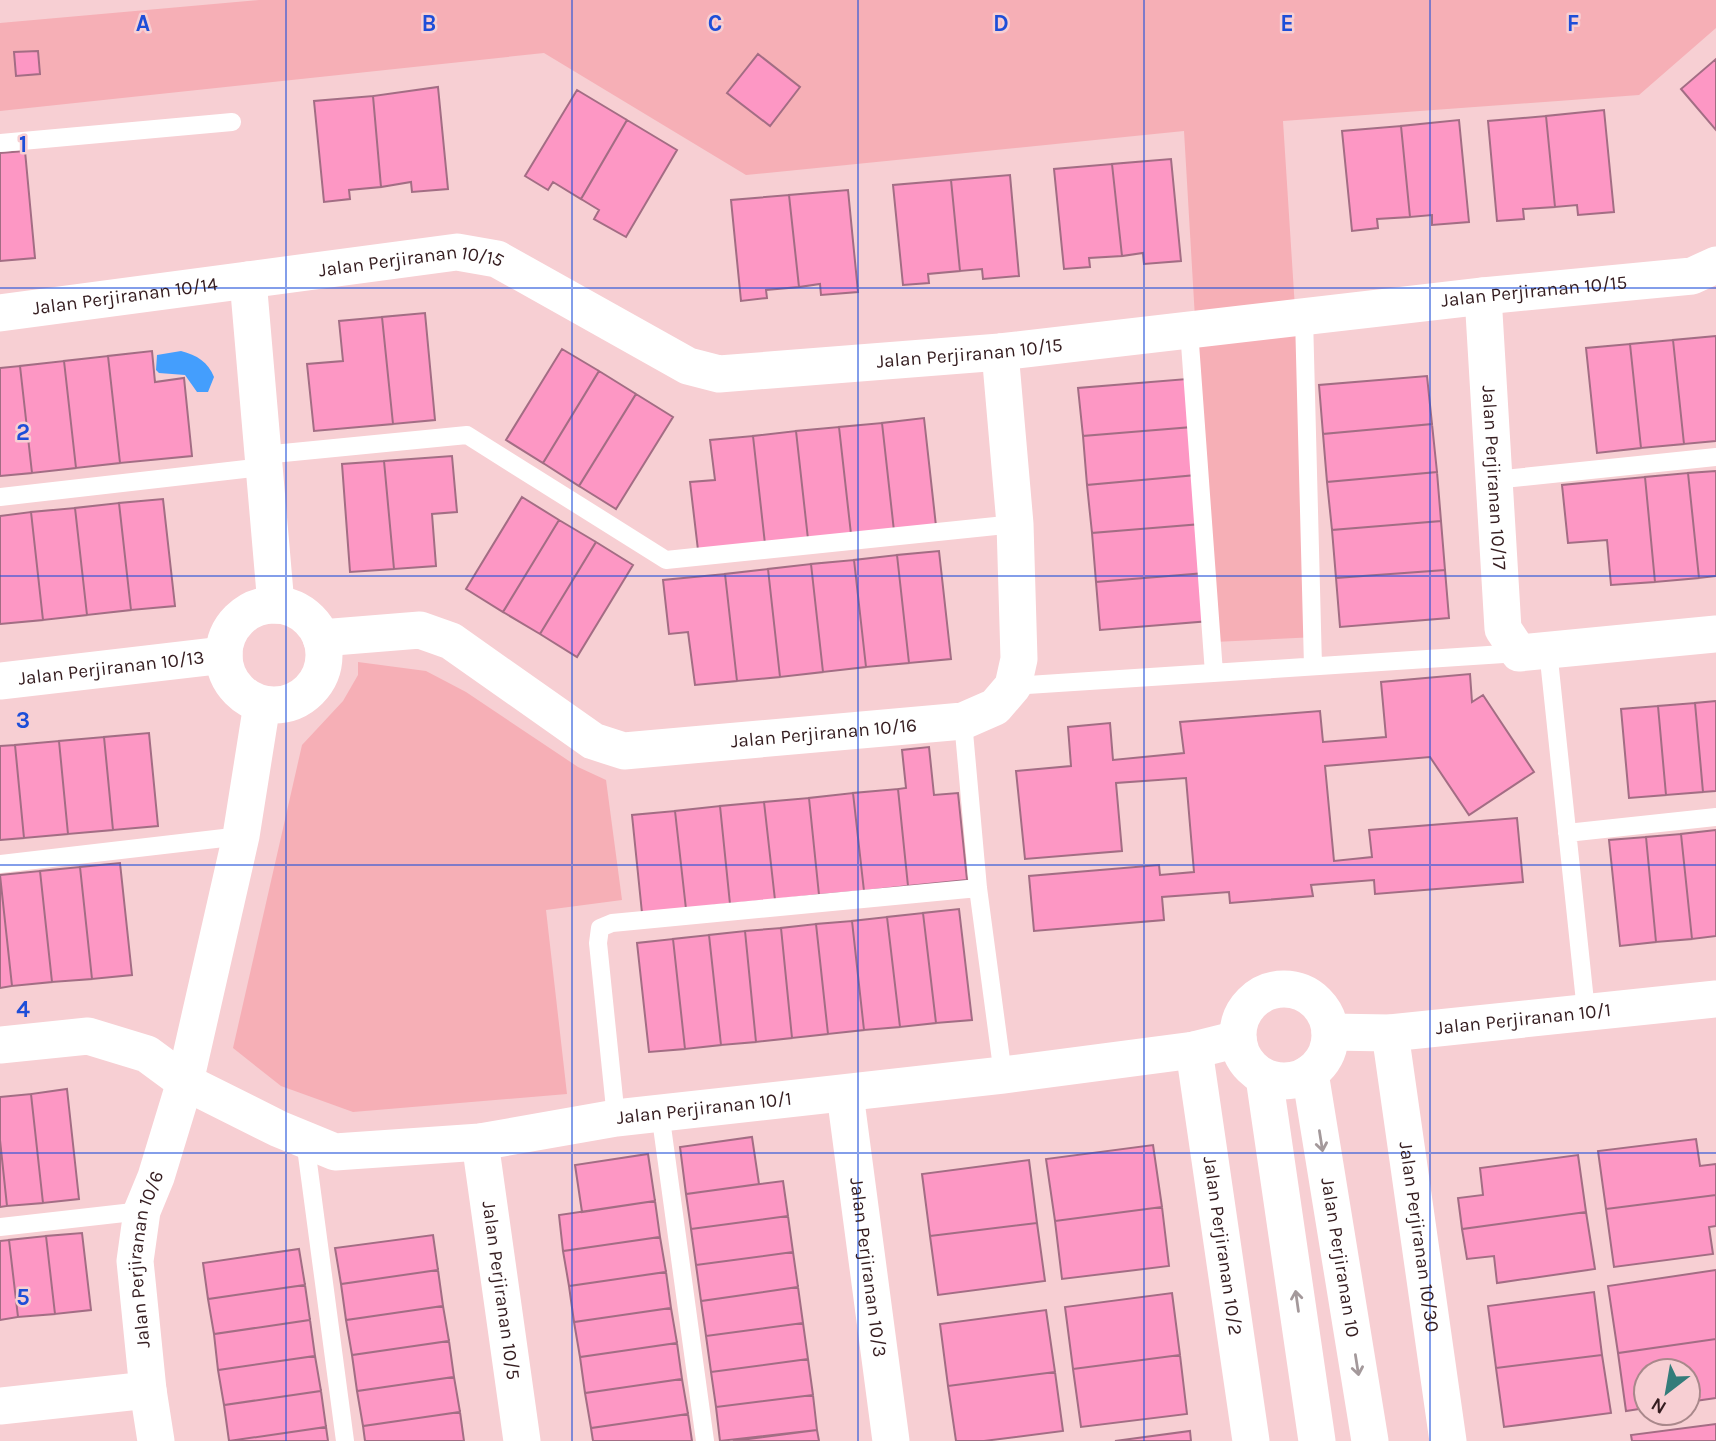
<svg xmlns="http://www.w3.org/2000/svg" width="1716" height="1441" viewBox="0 0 1716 1441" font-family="Karla,sans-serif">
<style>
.green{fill:#f6afb6}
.water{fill:#449efd}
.building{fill:#fd97c4;stroke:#a36d84;stroke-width:2}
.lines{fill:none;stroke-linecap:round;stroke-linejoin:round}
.lane{stroke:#fff;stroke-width:18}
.street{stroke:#fff;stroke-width:37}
.oneway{stroke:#a4999b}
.grid{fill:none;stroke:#1d4ed8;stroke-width:2;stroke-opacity:0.55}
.labels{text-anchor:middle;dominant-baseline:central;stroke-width:5;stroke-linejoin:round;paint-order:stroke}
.street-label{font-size:19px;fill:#351d20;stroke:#f7cfd3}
.grid-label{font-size:23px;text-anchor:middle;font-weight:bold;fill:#1d4ed8;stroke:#f7cfd3;stroke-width:5;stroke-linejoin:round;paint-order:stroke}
</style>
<rect width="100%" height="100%" fill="#f7cfd3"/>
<!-- green -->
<path class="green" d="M259,0h1457v28l-77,67 -356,26 33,516 -102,5 -30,-511 -438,44 -202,-122 -544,58v-88z
M358,662l68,9 40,21 112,75 28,13 16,120 -76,10 21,184 -214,18 -72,-26 -48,-38 69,-303 41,-44 15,-26z"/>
<!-- water -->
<path class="water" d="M181,351c16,4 27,11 33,26l-6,15h-11l-12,-17 -26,-2 -3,-3 1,-15z"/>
<!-- building -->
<path class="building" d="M38,51l2,23 -24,2 -2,-24z
M758,54l42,33 -30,39 -43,-33z
M1716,59v71l-35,-41z
M438,87l10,102 -36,3 -1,-10 -30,5 -8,-91z
M577,90l50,30 -46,79 -28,-17 -5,8 -23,-14z
M373,96l8,91 -32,3 1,9 -26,3 -10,-101z
M1604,110l10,102 -36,3 -1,-10 -22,2 -9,-91z
M1546,116l9,91 -32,2 1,10 -27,2 -9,-100z
M627,120l50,30 -51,87 -32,-18 5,-9 -18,-11z
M1459,120l10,102 -37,3v-10l-22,2 -9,-91z
M1401,126l9,91 -33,2 1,9 -26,3 -10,-100z
M25,151l10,107 -35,3v-108z
M1171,159l10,102 -37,3 -1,-11 -21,3 -10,-92z
M1112,164l10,92 -33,2 1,9 -26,2 -10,-100z
M1010,175l9,101 -36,3 -1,-10 -22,2 -9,-91z
M951,180l9,91 -32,3 1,9 -26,2 -10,-100z
M848,190l10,102 -37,3 -1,-11 -21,3 -10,-92z
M789,195l10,92 -33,3 1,8 -26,3 -10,-101z
M425,313l10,107 -42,4 -11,-107z
M382,317l11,107 -79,7 -7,-67 36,-3 -4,-40z
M1716,336v105l-32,3 -11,-104z
M1673,340l11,104 -43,4 -11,-104z
M1630,344l11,104 -44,5 -11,-105z
M562,349l37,22 -56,92 -37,-23z
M152,351l3,31 29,-4 8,78 -72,7 -12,-107z
M108,356l12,107 -44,5 -12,-107z
M64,361l12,107 -44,5 -12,-107z
M20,366l12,107 -32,3v-108z
M599,371l37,23 -57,92 -36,-23z
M1427,376l5,48 -109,10 -4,-49z
M1187,379l5,48 -109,9 -5,-48z
M636,394l37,23 -57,92 -37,-23z
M924,418l12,108 -42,5 -12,-108z
M882,423l12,108 -43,3 -12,-107z
M1432,424l5,48 -110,10 -4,-48z
M839,427l12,107 -43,5 -12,-108z
M1192,427l4,48 -109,10 -4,-49z
M796,431l12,108 -43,5 -12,-108z
M753,436l12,108 -67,6 -8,-68 25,-2 -5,-40z
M452,456l5,56 -25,2 4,52 -42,3 -10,-108z
M384,461l10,108 -44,3 -8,-108z
M1716,471v105l-17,2 -11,-105z
M1437,472l4,49 -109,9 -5,-48z
M1688,473l11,105 -44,4 -10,-105z
M1196,475l5,49 -109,9 -5,-48z
M1645,477l10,105 -44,3 -4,-45 -39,3 -6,-58z
M522,497l37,23 -56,92 -37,-23z
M163,499l12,107 -44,4 -12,-107z
M119,503l12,107 -44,5 -12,-107z
M75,508l12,107 -44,5 -12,-108z
M31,512l12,108 -43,4v-108z
M559,520l37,22 -56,92 -37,-22z
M1441,521l4,49 -109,8 -4,-48z
M1201,524l4,49 -109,9 -4,-49z
M596,542l37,23 -56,92 -37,-23z
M939,551l12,108 -42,4 -12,-108z
M897,555l12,108 -43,4 -12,-107z
M854,560l12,107 -43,5 -12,-108z
M811,564l12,108 -43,5 -12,-108z
M768,569l12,108 -43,4 -12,-107z
M1445,570l4,48 -109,9 -4,-49z
M1205,573l5,48 -110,9 -4,-48z
M725,574l12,107 -42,4 -7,-53 -19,2 -6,-54z
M1470,674l2,28 11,-7 51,77 -65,43 -39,-58 -105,9 9,95 38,-4 -3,-27 148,-12 6,64 -148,12 -1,-14 -63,5 2,11 -83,7 -1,-11 -67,5 2,23 -130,11 -5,-55 130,-11 1,10 34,-3 -8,-94 -70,5 6,68 -97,8 -9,-88 55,-5 -3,-39 42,-4 3,37 71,-7 -4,-31 140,-11 3,31 63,-5 -5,-55z
M1716,701v90l-13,1 -8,-89z
M1695,703l8,89 -37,3 -8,-89z
M1658,706l8,89 -37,3 -8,-89z
M149,733l9,93 -45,4 -9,-93z
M104,737l9,93 -45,4 -9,-93z
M59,741l9,93 -44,4 -9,-93z
M15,745l9,93 -24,2v-94z
M929,747l5,48 24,-2 9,87 -59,6 -10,-97 8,-1 -4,-38z
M898,789l10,97 -44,5 -11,-98z
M853,793l11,98 -45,4 -10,-97z
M809,798l10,97 -44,5 -11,-98z
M764,802l11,98 -45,4 -10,-98z
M720,806l10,98 -44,5 -11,-98z
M675,811l11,98 -44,4 -10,-98z
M1716,830v106l-24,3 -11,-105z
M1681,834l11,105 -36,3 -10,-105z
M1646,837l10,105 -36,4 -11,-106z
M120,863l12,112 -40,4 -12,-112z
M80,867l12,112 -40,3 -12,-111z
M40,871l12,111 -40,4 -12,-111z
M0,875l12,111 -12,2z
M959,909l13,111 -36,3 -13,-110z
M923,913l13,110 -36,4 -13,-110z
M887,917l13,110 -36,3 -12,-109z
M852,921l12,109 -36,4 -12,-110z
M816,924l12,110 -36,4 -11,-110z
M781,928l11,110 -36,4 -11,-111z
M745,931l11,111 -35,3 -12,-110z
M709,935l12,110 -36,4 -12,-110z
M673,939l12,110 -36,3 -12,-109z
M67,1089l12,110 -36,4 -12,-109z
M31,1094l12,109 -36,3 -7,-66v-43z
M752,1137l7,47 -73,10 -6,-47z
M1696,1139l4,27 16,-2v31l-110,14 -8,-58z
M0,1140l7,66 -7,1z
M1153,1145l9,62 -107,14 -9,-62z
M648,1154l7,47 -73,11 -7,-47z
M1578,1155l8,57 -124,17 -4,-31 25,-3 -3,-27z
M1029,1160l8,63 -107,13 -8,-62z
M783,1181l5,35 -97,13 -5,-35z
M1716,1195v31l-7,1 4,27 -99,13 -8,-58z
M655,1201l5,36 -97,14 -4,-36z
M1162,1207l7,59 -107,13 -7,-58z
M1586,1212l9,57 -98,14 -3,-27 -27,3 -5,-30z
M788,1216l5,36 -97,13 -5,-36z
M1037,1223l8,58 -107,14 -8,-59z
M82,1233l9,77 -36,4 -9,-78z
M433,1235l5,35 -97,14 -6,-36z
M46,1236l9,78 -37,3 -9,-77z
M660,1237l6,35 -97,14 -6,-35z
M9,1240l9,77 -18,3v-79z
M299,1249l6,36 -97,14 -5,-36z
M793,1252l5,35 -97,14 -5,-36z
M438,1270l5,36 -97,14 -5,-36z
M1716,1270v69l-98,14 -10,-67z
M666,1272l5,36 -97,14 -5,-36z
M305,1285l5,35 -96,14 -6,-35z
M798,1287l5,36 -97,13 -5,-35z
M1594,1292l8,63 -106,13 -8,-62z
M1172,1293l8,62 -107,14 -8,-62z
M443,1306l6,35 -97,14 -6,-35z
M671,1308l6,35 -97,14 -6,-35z
M1046,1310l9,62 -107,14 -8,-62z
M310,1320l5,36 -97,14 -4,-36z
M803,1323l5,36 -97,13 -5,-36z
M1716,1339v59l-28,4v-31h-42v37l-20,3 -8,-58z
M449,1341l5,36 -97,14 -5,-36z
M677,1343l5,36 -97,14 -5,-36z
M1180,1355l7,59 -106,13 -8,-58z
M1602,1355l9,58 -107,14 -8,-59z
M315,1356l6,35 -97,14 -6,-35z
M808,1359l5,36 -97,12 -5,-35z
M1055,1372l8,59 -79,10h-28l-8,-55z
M454,1377l6,35 -97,14 -6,-35z
M682,1379l6,35 -97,14 -6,-35z
M321,1391l5,36 -97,14 -5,-36z
M813,1395l4,35 -97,11 -4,-34z
M460,1412l4,29h-99l-2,-15z
M688,1414l4,27h-99l-2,-13z
M1716,1424v17h-84l-1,-6z
M326,1427l2,14h-99z
M817,1430l2,11h-86z
M1190,1431l1,10h-76z"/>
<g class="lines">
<!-- lane -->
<path class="lane" d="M0,143l232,-21
M1304,317l9,349
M1189,330l25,343
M263,455l204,-20 199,125 349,-36
M1494,480l222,-23
M0,497l263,-30
M1548,650l38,361
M1013,686l506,-33
M963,721l15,167 25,187
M1567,833l149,-16
M0,864l241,-28
M660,1112l45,329
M616,1118l-18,-175 2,-15 12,-5 366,-35
M305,1140l40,301
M0,1227l142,-16"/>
<!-- street -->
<g class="street">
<path d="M248,280l28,325"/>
<path id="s1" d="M1483,296l20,333 16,24 197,-19"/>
<path id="s2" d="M0,313l457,-61 40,7 191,107 31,8 281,-22 483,-56 209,-20 24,-11"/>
<circle cx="274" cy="655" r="50"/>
<path id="s3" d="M321,638l99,-8 31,11 142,100 31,10 339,-30 32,-14 18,-21 6,-27 -4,-135 -15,-172"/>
<path id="s4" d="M0,681l224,-26"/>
<circle cx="1284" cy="1035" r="46"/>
<path id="s5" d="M1330,1032l60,1 326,-34"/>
<path id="s6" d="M1390,1033l58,408"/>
<path id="s7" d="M0,1045l88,-9 59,18 38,28 94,47 56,23 145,-10 136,-24 387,-43 191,-25 44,-11"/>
<path id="s8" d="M1194,1050l57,391"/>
<path id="s9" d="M1310,1073l60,368"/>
<path d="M1264,1077l53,364"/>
<path id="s10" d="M845,1094l46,347"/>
<path id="s11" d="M480,1142l42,299"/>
<path d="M0,1406l148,-16"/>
<path id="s12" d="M156,1441l-8,-51 -13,-129 7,-50 14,-34 29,-95 56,-246 21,-132"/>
</g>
</g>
<!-- one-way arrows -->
<defs><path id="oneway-shaft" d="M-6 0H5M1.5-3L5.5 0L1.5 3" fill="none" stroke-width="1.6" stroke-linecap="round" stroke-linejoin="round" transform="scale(1.75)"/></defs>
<g class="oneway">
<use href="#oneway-shaft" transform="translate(1321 1141) rotate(81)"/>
<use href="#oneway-shaft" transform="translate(1297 1301) rotate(-98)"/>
<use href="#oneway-shaft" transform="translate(1357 1365) rotate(81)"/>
</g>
<!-- grid -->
<path class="grid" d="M286,0v1441M572,0v1441M858,0v1441M1144,0v1441M1430,0v1441M0,288h1716M0,576h1716M0,865h1716M0,1153h1716"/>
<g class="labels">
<!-- street labels -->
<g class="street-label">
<text stroke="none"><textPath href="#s2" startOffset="415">Jalan Perjiranan 10/15</textPath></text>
<text stroke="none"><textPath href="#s2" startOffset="1572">Jalan Perjiranan 10/15</textPath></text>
<text stroke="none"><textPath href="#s2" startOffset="126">Jalan Perjiranan 10/14</textPath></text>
<text stroke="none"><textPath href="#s2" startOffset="1004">Jalan Perjiranan 10/15</textPath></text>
<text stroke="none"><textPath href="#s1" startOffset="182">Jalan Perjiranan 10/17</textPath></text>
<text stroke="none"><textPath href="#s4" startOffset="112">Jalan Perjiranan 10/13</textPath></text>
<text stroke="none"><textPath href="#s3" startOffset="539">Jalan Perjiranan 10/16</textPath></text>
<text stroke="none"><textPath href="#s5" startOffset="194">Jalan Perjiranan 10/1</textPath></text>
<text stroke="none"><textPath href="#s7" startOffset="735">Jalan Perjiranan 10/1</textPath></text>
<text stroke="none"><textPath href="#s6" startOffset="206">Jalan Perjiranan 10/30</textPath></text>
<text stroke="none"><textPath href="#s8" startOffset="198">Jalan Perjiranan 10/2</textPath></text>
<text stroke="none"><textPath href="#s9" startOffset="187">Jalan Perjiranan 10</textPath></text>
<text stroke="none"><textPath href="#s12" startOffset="184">Jalan Perjiranan 10/6</textPath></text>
<text stroke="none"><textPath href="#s10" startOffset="175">Jalan Perjiranan 10/3</textPath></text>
<text stroke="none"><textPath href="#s11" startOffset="150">Jalan Perjiranan 10/5</textPath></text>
</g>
</g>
<g class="grid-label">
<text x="143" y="31">A</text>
<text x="429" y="31">B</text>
<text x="715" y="31">C</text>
<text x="1001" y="31">D</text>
<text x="1287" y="31">E</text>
<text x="1573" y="31">F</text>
<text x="23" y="152">1</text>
<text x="23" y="440">2</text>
<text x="23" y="728">3</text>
<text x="23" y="1017">4</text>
<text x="23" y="1305">5</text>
</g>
<!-- north arrow -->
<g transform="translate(1667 1392) rotate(211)"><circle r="33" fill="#f7cfd3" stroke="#a9888b" stroke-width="2"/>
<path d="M0-5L12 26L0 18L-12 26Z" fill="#347c7a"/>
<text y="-10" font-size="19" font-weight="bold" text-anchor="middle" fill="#351d20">N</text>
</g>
</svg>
